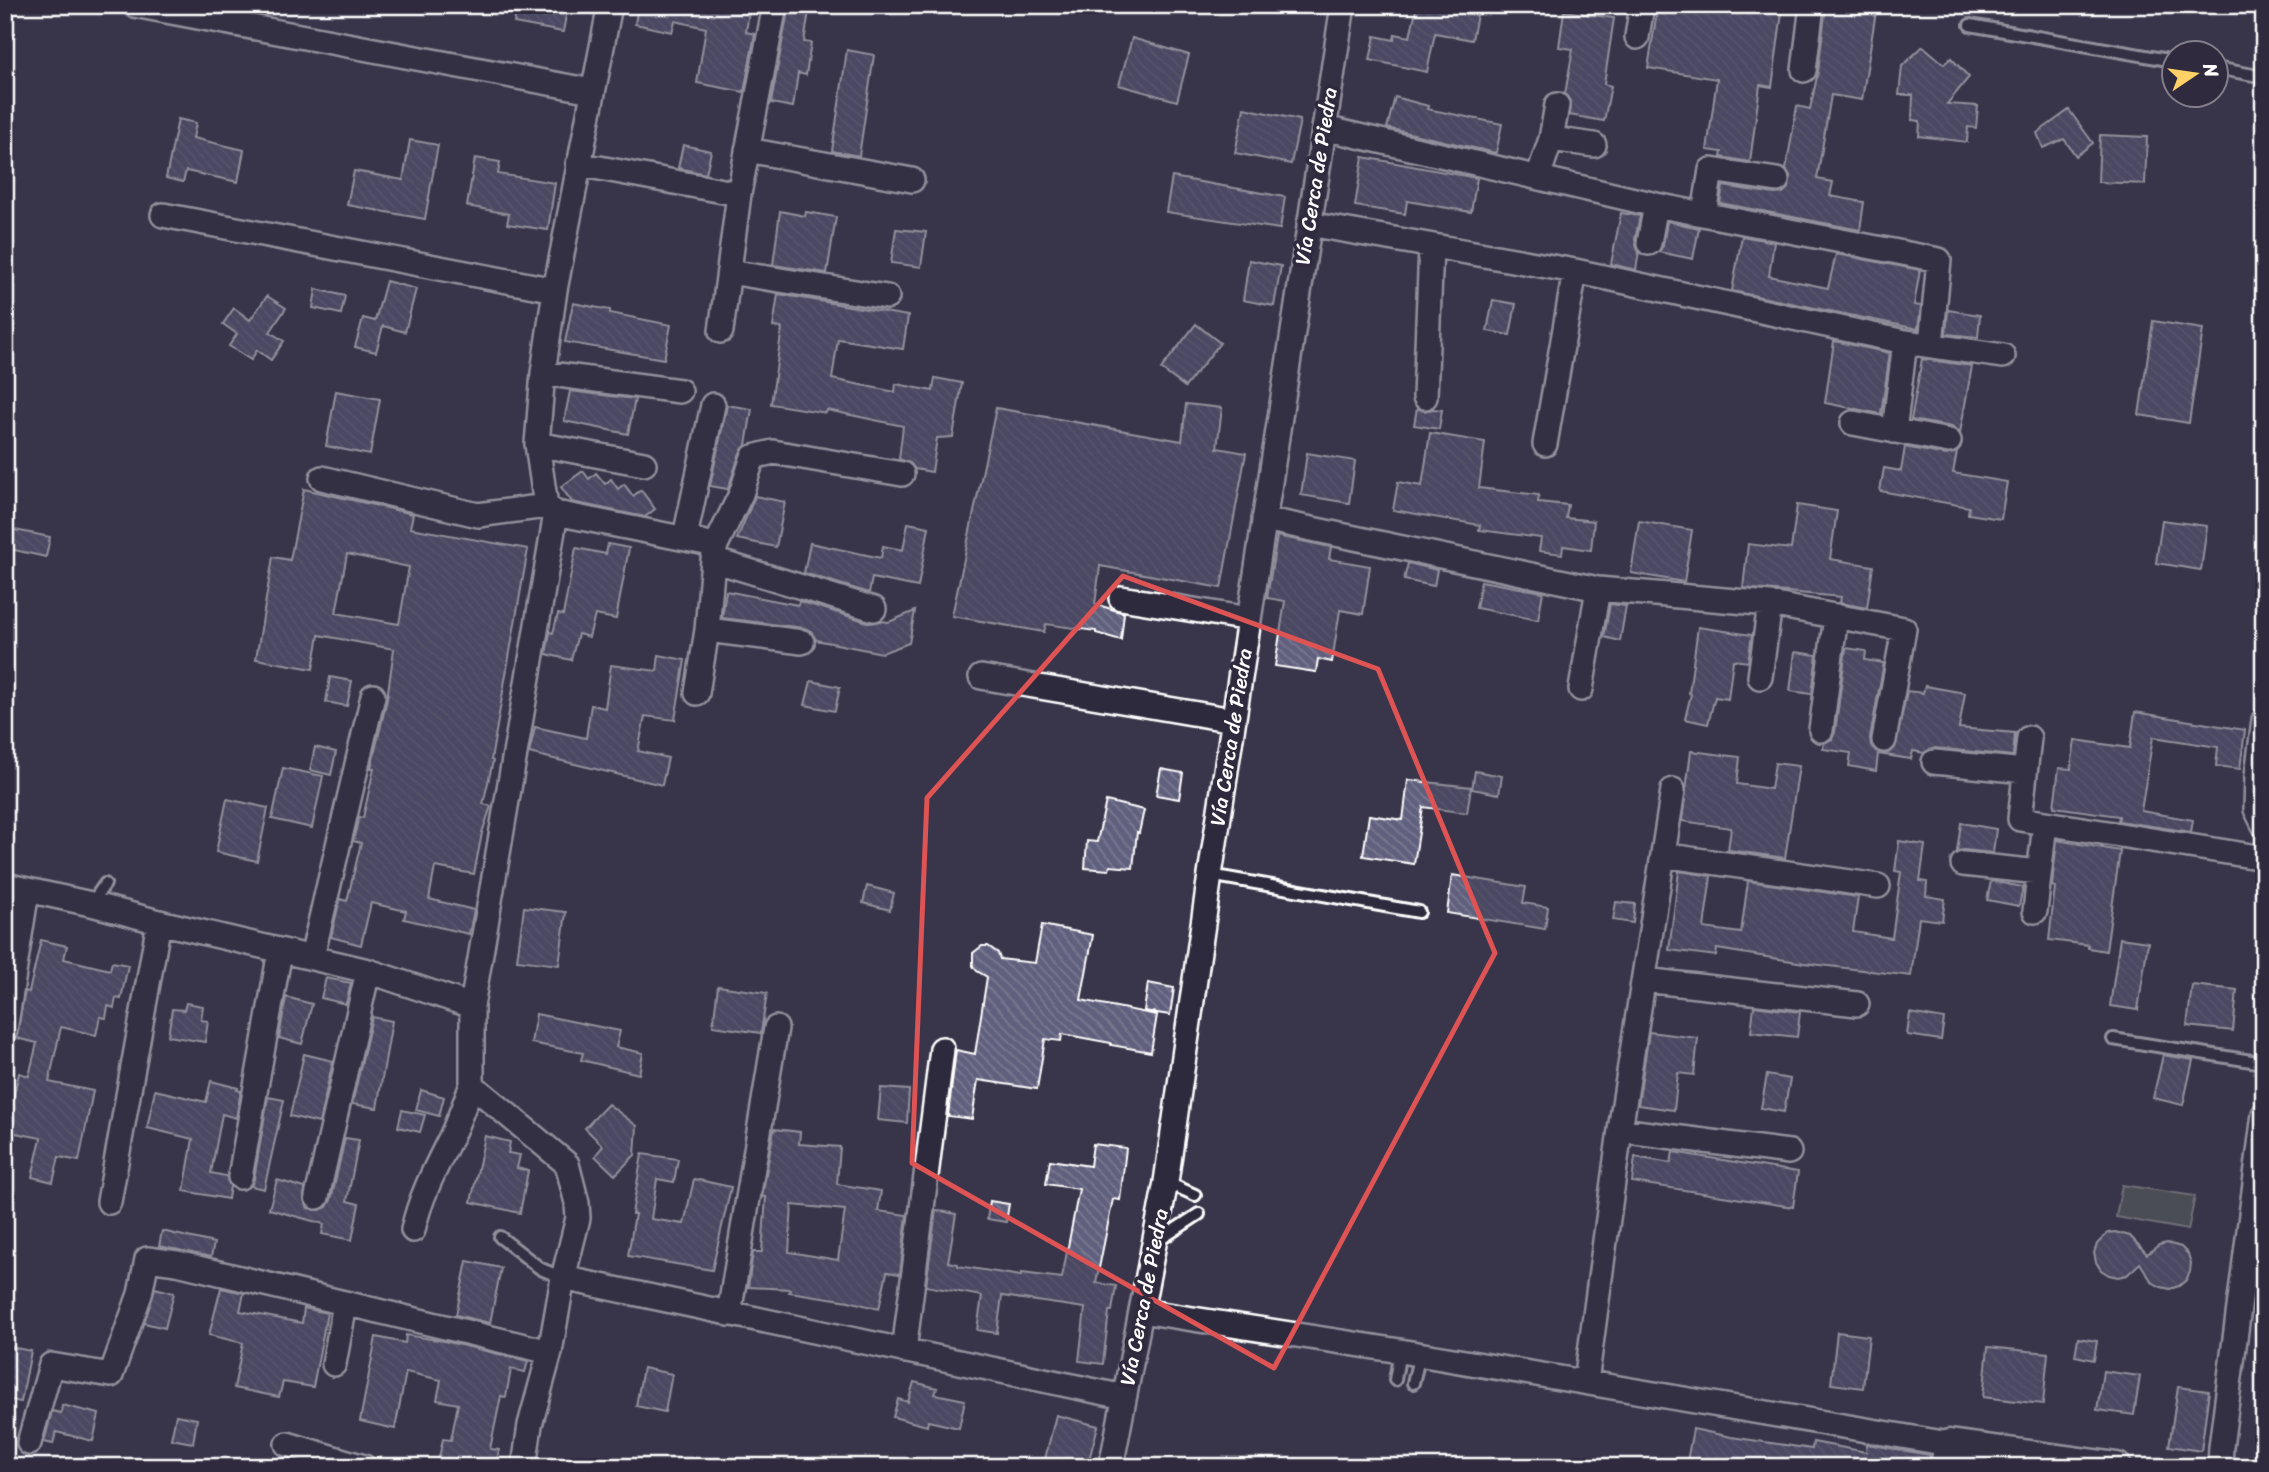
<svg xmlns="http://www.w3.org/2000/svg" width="2269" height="1472" viewBox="0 0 2269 1472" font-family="Sriracha,sans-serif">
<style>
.grass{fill:#606a5f;stroke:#b0b4af;stroke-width:2}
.building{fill:url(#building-back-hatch);stroke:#fff;stroke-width:2;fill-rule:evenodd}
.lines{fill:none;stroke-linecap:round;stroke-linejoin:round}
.service-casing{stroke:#fff;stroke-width:16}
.minor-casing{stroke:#fff;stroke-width:28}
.tertiary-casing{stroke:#fff;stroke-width:33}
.service{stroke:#2f2a3d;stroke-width:10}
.minor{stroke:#2f2a3d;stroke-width:23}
.tertiary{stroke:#2f2a3d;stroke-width:28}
.marked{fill:none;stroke:#de5353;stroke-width:5;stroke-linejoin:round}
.labels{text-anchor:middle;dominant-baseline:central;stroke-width:7;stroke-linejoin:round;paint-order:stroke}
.street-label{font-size:21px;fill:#fff;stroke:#2f2a3d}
</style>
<defs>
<pattern id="building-back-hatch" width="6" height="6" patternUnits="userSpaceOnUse" patternTransform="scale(1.75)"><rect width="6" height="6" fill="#61617e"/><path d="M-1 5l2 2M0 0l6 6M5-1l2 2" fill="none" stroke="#797991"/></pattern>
</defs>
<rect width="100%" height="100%" fill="#39354a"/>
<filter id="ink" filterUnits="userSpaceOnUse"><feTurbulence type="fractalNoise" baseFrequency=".0143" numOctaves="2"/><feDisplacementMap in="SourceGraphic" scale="14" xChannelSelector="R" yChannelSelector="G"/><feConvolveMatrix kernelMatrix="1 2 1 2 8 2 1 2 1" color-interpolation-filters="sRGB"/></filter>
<g filter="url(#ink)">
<!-- grass -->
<path class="grass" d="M2122,1185l73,11 -7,34 -72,-13z"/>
<!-- building -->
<path class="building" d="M517,5h51l-5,27 -49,-9z
M638,5h112l-4,27 9,2 -11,58 -47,-9 9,-55 -31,-7 -3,11 -37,-8z
M789,5h21l-6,37 7,1 -5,32 -8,-2 -5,34 -22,-4z
M1417,5h62l-7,35 -37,-7 -8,39 -57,-12 5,-24 19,4 1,-6 15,3z
M1658,5h125l-11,82 -12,-2 -10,77 -29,-5 1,-5 -15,-2 10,-71 -69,-11z
M1826,5h51l-15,95 -31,-5 -14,84 16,3 -3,14 34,6 -4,28 -140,-27 3,-17 52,8 8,-1 5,-5 2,-12 -4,-7 11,-63 13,3 8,-37z
M1564,11l50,7 -10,66 7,2 -7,35 -35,-6 1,-14 -5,-7 8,-45 -14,-2z
M1132,38l57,17 -12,46 -58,-16z
M1923,46l21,18 7,-6 18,19 -22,27 31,2 -2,22 -8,-1 -1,15 -48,-6 1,-15 -8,-1 1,-25h-14l3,-29z
M847,50l27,5 -15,101 -27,-5z
M1395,97l33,9 -1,3 75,15 -6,29 -109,-25z
M1244,108l56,12 -9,44 -56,-11z
M2069,110l24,33 -17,13 -12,-17 -21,9 -6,-15z
M178,119l18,4 -3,15 51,12 -6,32 -52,-11 -3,11 -17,-4z
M2100,135l47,2 -2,47 -47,-2z
M410,140l28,5 -13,74 -78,-14 7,-34 49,9z
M683,145l28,6 -5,23 -28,-6z
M1363,157l114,21 -6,34 -64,-11 -2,13 -50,-8z
M475,158l25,4 -2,12 57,9 -7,47 -41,-6 2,-10 -42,-8z
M1172,177l113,20 -5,32 -114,-17z
M780,211l25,5 1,-4 30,5 -9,56 -54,-8z
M1621,213l19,3 -5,24 4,12 -3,18 -25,-6z
M1667,221l32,7 -6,31 -34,-7 4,-6z
M896,229l30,3 -5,35 -30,-4z
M1742,236l32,6 -5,34 59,12 8,-34 84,16 -6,35 7,1 -3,23 -186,-38z
M1249,260l32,6 -7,40 -31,-6z
M386,281l30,8 -11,43 -22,-6 -7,26 -21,-5 8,-29 12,3z
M316,289l29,7 -4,18 -28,-6z
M778,294l130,22 -5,33 -65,-10 -6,40 63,13 1,-8 37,7 2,-13 27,5 -9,54 -16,1 -5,34 -17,-3 -5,-6 -11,-4 4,-33 -76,-16 -1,3 -55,-9 11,-76 -9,-1z
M267,296l19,12 -16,24 14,9 -13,19 -14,-10 -6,10 -22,-14 8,-12 -14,-10 11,-16 16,12z
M1493,300l23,4 -6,31 -23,-4z
M573,303l37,7v3l61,12 -7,34 -99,-17z
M1948,310l32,5 -2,22 -32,-3z
M2153,321l50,8 -14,94 -50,-8z
M1196,324l24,19 -35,44 -24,-18z
M1834,341l56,12 -9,61 -56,-11z
M1922,359l50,7 -12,67 -8,-6 -41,-7z
M336,391l44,8 -10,56 -44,-9z
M570,391l65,8 -7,35 -64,-13z
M1186,404l36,4 -5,40 29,5 -25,135 -121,-22 -5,38 29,9 -3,27 -25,-7v-2l-50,-7 -2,8 -92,-16 44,-208 186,33z
M727,405l25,4 -6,36 -6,8 -12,36 -18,-3z
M1417,408l7,3 9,-2 9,1 -3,19 -25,-4z
M1430,433l55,9 -6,46 60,7 -1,7 30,3 -2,13 28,3 -3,29 -28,-4 -1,8 -23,-3 2,-13 -62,-8 1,-5 -87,-15 5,-28 24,4z
M1905,447l41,8 11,-3 -4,21 54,9 -6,37 -33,-5 1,-7 -89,-16 4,-23 17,3z
M1307,453l48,8 -6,42 -48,-8z
M583,471l6,8 7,-6 9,11 6,-5 7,10 6,-5 9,12 8,-6 14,19 -10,8 -73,-15 -11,-15z
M304,489l109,25 -3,14 118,21 -37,211 2,1 -10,43 8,2 -9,27 -8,41 -39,-7 -6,32 45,11 -5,24 -65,-15 2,-8 -35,-8 -10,42 -30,-8 9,-38 7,2 14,-58 -8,-2 6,-24 4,1 11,-50h-3l16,-69 7,-50 -75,-14 -6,34 -57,-10 17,-102 17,3zM347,554l62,13 -10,57 -63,-11z
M755,496l30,6 -9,45 -39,-8z
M1797,505l40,6 -7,48 43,7 -6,42 -27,-5 1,-6 -98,-9 5,-44 43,5z
M2162,520l45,6 -6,44 -45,-7z
M1639,521l53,9 -8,52 -53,-9z
M908,523l21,4 -11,60 -46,-9 -3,15 -65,-20 6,-30 71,15 2,-12 20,4z
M5,528l45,9 -4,20 -41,-9z
M1277,536l54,11 -2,12 41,7 -7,48 -23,-4 -8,52 -14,-3 -2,13 -41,-6 10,-65 -18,-3z
M608,544l21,4 -13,71 -21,-4 -6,22 -11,-3 -7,26 -25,-6 4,-22 3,1 5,-19 5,1 13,-67 30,6z
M1408,563l29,7 -3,16 -30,-6z
M1481,581l62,11 -5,28 -62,-12z
M726,591l72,14 1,-4 72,22 10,-2 8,1 26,-11 -6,32 -27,10 -66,-13 -5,-9 -7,-3 -82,-10z
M1610,604l16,2 -6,35 -16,-4z
M1698,627l54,8 -4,27 -15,-2 -5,39 -13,-2 -7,27 -23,-5 6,-25 -2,-1z
M1846,648l20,3 -1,9 19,3 -14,75 1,7 5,6 12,2 7,-5 12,-57 16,2 2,-7 40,7 -6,35 56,5 -2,23 -78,-8 -11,5 -11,-2 -2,8 -33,-5 -2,17 -27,-5 2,-13 -28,-4 1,-6 8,-4 3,-7z
M1795,652l22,3 -5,39 -22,-3z
M659,655l26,5 -10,60 -30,-4 -7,35 30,7 -6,27 -133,-32 6,-26 51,11 5,-33 14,3 6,-43 46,6z
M330,677l22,4 -5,25 -21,-4z
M811,681l29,6 -5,24 -30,-6z
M2135,712l110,18 -5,39 -24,-3 2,-19 -65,-10 -12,74 52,9 -2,12 -73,-11 1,-5 -65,-9 5,-39 12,1 4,-29 55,8z
M315,747l21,5 -5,23 -21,-5z
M1691,751l49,6 -3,27 34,5 4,-26 24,3 -14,92 -57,-8 3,-22 -49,-7z
M283,768l40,8 -11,52 -40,-9z
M1161,769l22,4 -4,26 -23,-4z
M1475,771l27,5 -3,18 -27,-5z
M1408,780l63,7 -4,26 -44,-6 -9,57 -51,-8 6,-41 34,5z
M227,799l41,9 -11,53 -41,-9z
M1106,801l38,9 -5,23 -2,-1 -4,36 -23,-2 -1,4 -24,-2 2,-27 10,1z
M1961,823l35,6 -3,24 -29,-3 -7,1z
M2057,840l63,11 -14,100 -18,-3v-3l-39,-5 6,-53 -3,-1z
M1899,841l26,4 -5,36 7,1 -1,14 19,3 -3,22 -23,-3 -8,58 -107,-13 -87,-14 -1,7 -47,-6 10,-79 32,5 -7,52 37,5 7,-52 110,16 -5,35 39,6 9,-66 -6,-1z
M1452,875l74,12 -3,16 25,4 -3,22 -98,-16z
M1991,881l32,6 -4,19 -32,-6z
M867,886l27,7 -4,17 -27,-7z
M1616,902l19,2 -2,19 -20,-3z
M524,907l42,5 -7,53 -42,-5z
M1042,925l51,10 -12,65 76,15 -6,37 -40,-7v-2l-49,-9 -1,7 -16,-2 -8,50 -59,-9 -6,39 -24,-3 8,-66 19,4 12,-77 -10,-6 -4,-5v-13l9,-7h6l10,7 2,6 35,4z
M2120,938l28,4 -10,68 -28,-4z
M41,940l26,6 -3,13 46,11 2,-8 16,3 -7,34 -5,-1 -2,10 -6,-2 -2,12 -6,-1 -4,18 -35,-8 -12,55 44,9 -14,70 -20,-4 -6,25 -21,-5 9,-39 -36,-7 14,-58 10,3 8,-33 -21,-5 9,-47 4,1z
M326,978l25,5 -5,21 -25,-6z
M1148,983l26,5 -4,27 -26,-4z
M2192,985l45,5 -4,41 -46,-5z
M718,986l49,7 -6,40 -48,-7z
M286,997l26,7 -10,40 -23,-6z
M186,1003l17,3 -2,14 7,1 -3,21 -37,-6 4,-27 12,1z
M1754,1006l46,6 -3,25 -46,-5z
M1910,1013l34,6 -3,21 -34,-5z
M536,1014l84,17 -4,16 27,6 -4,21 -58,-14 2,-7 -52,-10z
M372,1017l20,4 -15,87 -25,-4z
M1649,1032l49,6 -4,37 -16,-2 -4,37 -36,-5z
M304,1054l29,7 -14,62 -29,-7z
M2163,1055l30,5 -10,45 -30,-7z
M1767,1075l23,4 -6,33 -23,-4z
M211,1081l27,7 -1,2 4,1 -5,27 -14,-4 -11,59 15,3 4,10 -2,13 -44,-8 9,-52 -46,-11 8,-38 51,12z
M881,1088l28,2 -2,33 -29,-3z
M421,1090l23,7 -5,19 -23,-6z
M268,1097l16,3 -20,89 -13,-3 3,-7z
M608,1104l29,22 -2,29 -20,20 -20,-19 8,-10 -18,-18z
M402,1110l23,5 -5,17 -22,-5z
M774,1129l26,3 -1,12 41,3 -3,37 44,7 -3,20 29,4 -7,59 -13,-2 -8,37 -30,-8 -60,-9 1,-3 -42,-2 5,-35h9l4,-55h-4zM792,1205l53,5 -7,50 -49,-8z
M485,1136l25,6 -2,11 12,2 -3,13 11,3 -8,42 -49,-11z
M345,1138l14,2 -12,61 12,3 -7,36 -30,-6 2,-10 -55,-15 8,-29 28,8 -1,12 4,8 12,2 7,-3 4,-7z
M1093,1144l33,4 -6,52 -7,-1 -17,84 20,3 -4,25h-3l-6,53 -24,-3 6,-53 -83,-12 -5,37 -20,-3 5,-34 -56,-10 10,-76 20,4 -8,48 10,2v2l63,10v-3l41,5 17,-89 -33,-5 4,-24 40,6z
M1673,1152l125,20 -5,35 -161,-25 3,-25 36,6z
M642,1154l36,5 -4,23 -17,-3 -6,40 33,5 10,-45 37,8 -19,83 -84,-14 7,-42h-3z
M990,1201l19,3 -3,18 -19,-3z
M162,1231l52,12 -3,14 -52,-11z
M2115,1232l15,4 17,18 12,-9 8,-2 14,4 7,7 3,9 -1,9 -4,8 -7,6 -9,3 -9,-2 -9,-5 -12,-19 -13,12 -9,2 -9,-2 -8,-5 -5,-8 -2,-9 3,-9 11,-11z
M467,1261l34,7 -11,55 -34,-8z
M155,1288l19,5 -9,35 -21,-5z
M221,1288l23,5 -4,18 62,12 2,-15 23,5 -14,74 -30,-5 -4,15 -45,-9 9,-45 -34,-8z
M1837,1332l32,4 -6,52 -32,-4z
M406,1335l38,6 84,20 -3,11 -14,-3 -5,28 -5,-1 -11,53 9,1 -3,17h-36l-22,-5 5,-23 8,1 7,-36 -21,-4 4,-20 -35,-8 -11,57 -35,-8 16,-84 29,6z
M2078,1338l19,3 -3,19 -19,-4z
M5,1346l26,5 -10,51 -16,-3z
M1988,1347l60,6 -5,51 -60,-7z
M643,1368l29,6 -7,38 -29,-6z
M2103,1371l37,5 -6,39 -37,-5z
M914,1382l23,6 -2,6 30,6 -6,28 -31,-7 -1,5 -34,-9 5,-18 10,3z
M2178,1387l31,4 -8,60 -32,-5z
M62,1405l37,9 -6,27 -37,-9 -3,12 -9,-2 8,-31 9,2z
M176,1415l21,4 -4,24 -22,-4z
M1056,1415l42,11 -11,41h-44z
M1693,1429l38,8 81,12 1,-7 53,10 1,-8 63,11 -1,12h-243z"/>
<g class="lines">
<!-- service casing -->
<g class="service-casing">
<path id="service" d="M1970,25l204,36
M2216,68l48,9
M1210,875l209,37
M91,904l14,-20
M2113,1039l151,24
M1166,1182l29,13
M500,1237l41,32 22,9
M1156,1242l43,-28
M1395,1380l5,-29
M1413,1383l7,-29"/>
</g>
<!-- minor casing -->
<g class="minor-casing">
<path id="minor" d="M134,5l458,86
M1637,37l5,-32
M1804,70l8,-65
M1324,128l332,77 283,55 -8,84
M1551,139l43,6
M747,150l165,30
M578,164l161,30
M1538,177l13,-38 6,-34
M1704,214l7,-44 66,10
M163,215l392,75
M1309,224l266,47 330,71 98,14
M1649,243l7,-38
M729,272l158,25
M721,331l18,-137 36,-189
M543,373l137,18
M1425,397l6,-150
M1853,423l96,18
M1894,431l11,-89
M537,444l107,20
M1545,444l30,-173
M322,478l156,37 68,-9
M556,513l160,32
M1264,519l334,70 172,15 134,25 -20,111
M685,537l28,-132
M713,560l161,49
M1121,598l128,21
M707,630l95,12
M981,677l252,43
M1760,677l10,-73
M1581,689l17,-100
M697,693l10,-63 6,-70 3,-15 25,-51 12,-37 20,-5 129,22
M2264,720l-7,56 -1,33 8,16
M1821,730l15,-114
M2029,738l-9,81 244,39
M1934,762l91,9
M1663,855l215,31
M1963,864l76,8
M5,885l86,19 68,18 209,49 104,35
M2035,911l10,-88
M312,957l61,-261
M1644,980l213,24
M5,1030l22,-139
M1620,1130l169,22
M240,1177l40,-226
M317,1197l51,-226
M109,1202l50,-280
M413,1230c7,-33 23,-63 38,-93 8,-17 14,-35 21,-52
M563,1278l561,119
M1141,1311l259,40 549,93
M729,1314l47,-286
M904,1351l38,-302
M334,1364l11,-60
M1586,1382l34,-252 53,-340
M29,1443l22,-78 60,10 29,-81 7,-35 30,4 373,89
M287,1444l77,23
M524,1467l6,-42 20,-73 13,-74 15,-60 -1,-15 -10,-39 -95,-79v-79l84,-493 -10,-7 -9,-62 6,-71 12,-83 55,-285
M1111,1467l55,-285 44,-307 133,-870
M2220,1467l1,-20 43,-333"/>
</g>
<!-- tertiary casing -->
<g class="tertiary-casing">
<path id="tertiary" d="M1945,1467l4,-23 168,23"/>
</g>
<!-- service -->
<use href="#service" class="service"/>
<!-- minor -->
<use href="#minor" class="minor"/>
<!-- tertiary -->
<use href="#tertiary" class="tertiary"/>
</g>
</g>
<!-- marked area -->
<path d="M0 0H2269V1472H0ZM1123,576l255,93 117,284 -221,415 -362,-205 15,-365z" fill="#39354a" fill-opacity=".55" fill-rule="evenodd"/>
<path class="marked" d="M1123,576l255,93 117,284 -221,415 -362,-205 15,-365z"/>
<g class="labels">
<!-- street labels -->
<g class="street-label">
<text transform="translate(1316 176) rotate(-81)">Vía Cerca de Piedra</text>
<text transform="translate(1231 737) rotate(-81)">Vía Cerca de Piedra</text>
<text transform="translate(1144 1297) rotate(-79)">Vía Cerca de Piedra</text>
</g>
</g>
<!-- margin -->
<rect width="2269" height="1472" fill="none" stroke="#2f2a3d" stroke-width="28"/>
<rect x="14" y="14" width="2241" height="1444" fill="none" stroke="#fff" stroke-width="2.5" filter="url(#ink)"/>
<!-- north arrow -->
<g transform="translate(2195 74) rotate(77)"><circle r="33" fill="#2f2a3d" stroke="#827f8b" stroke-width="2"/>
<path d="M0-5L12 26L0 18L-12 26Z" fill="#ffd166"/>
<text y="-10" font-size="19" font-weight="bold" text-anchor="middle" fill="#ffffff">N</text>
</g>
</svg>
